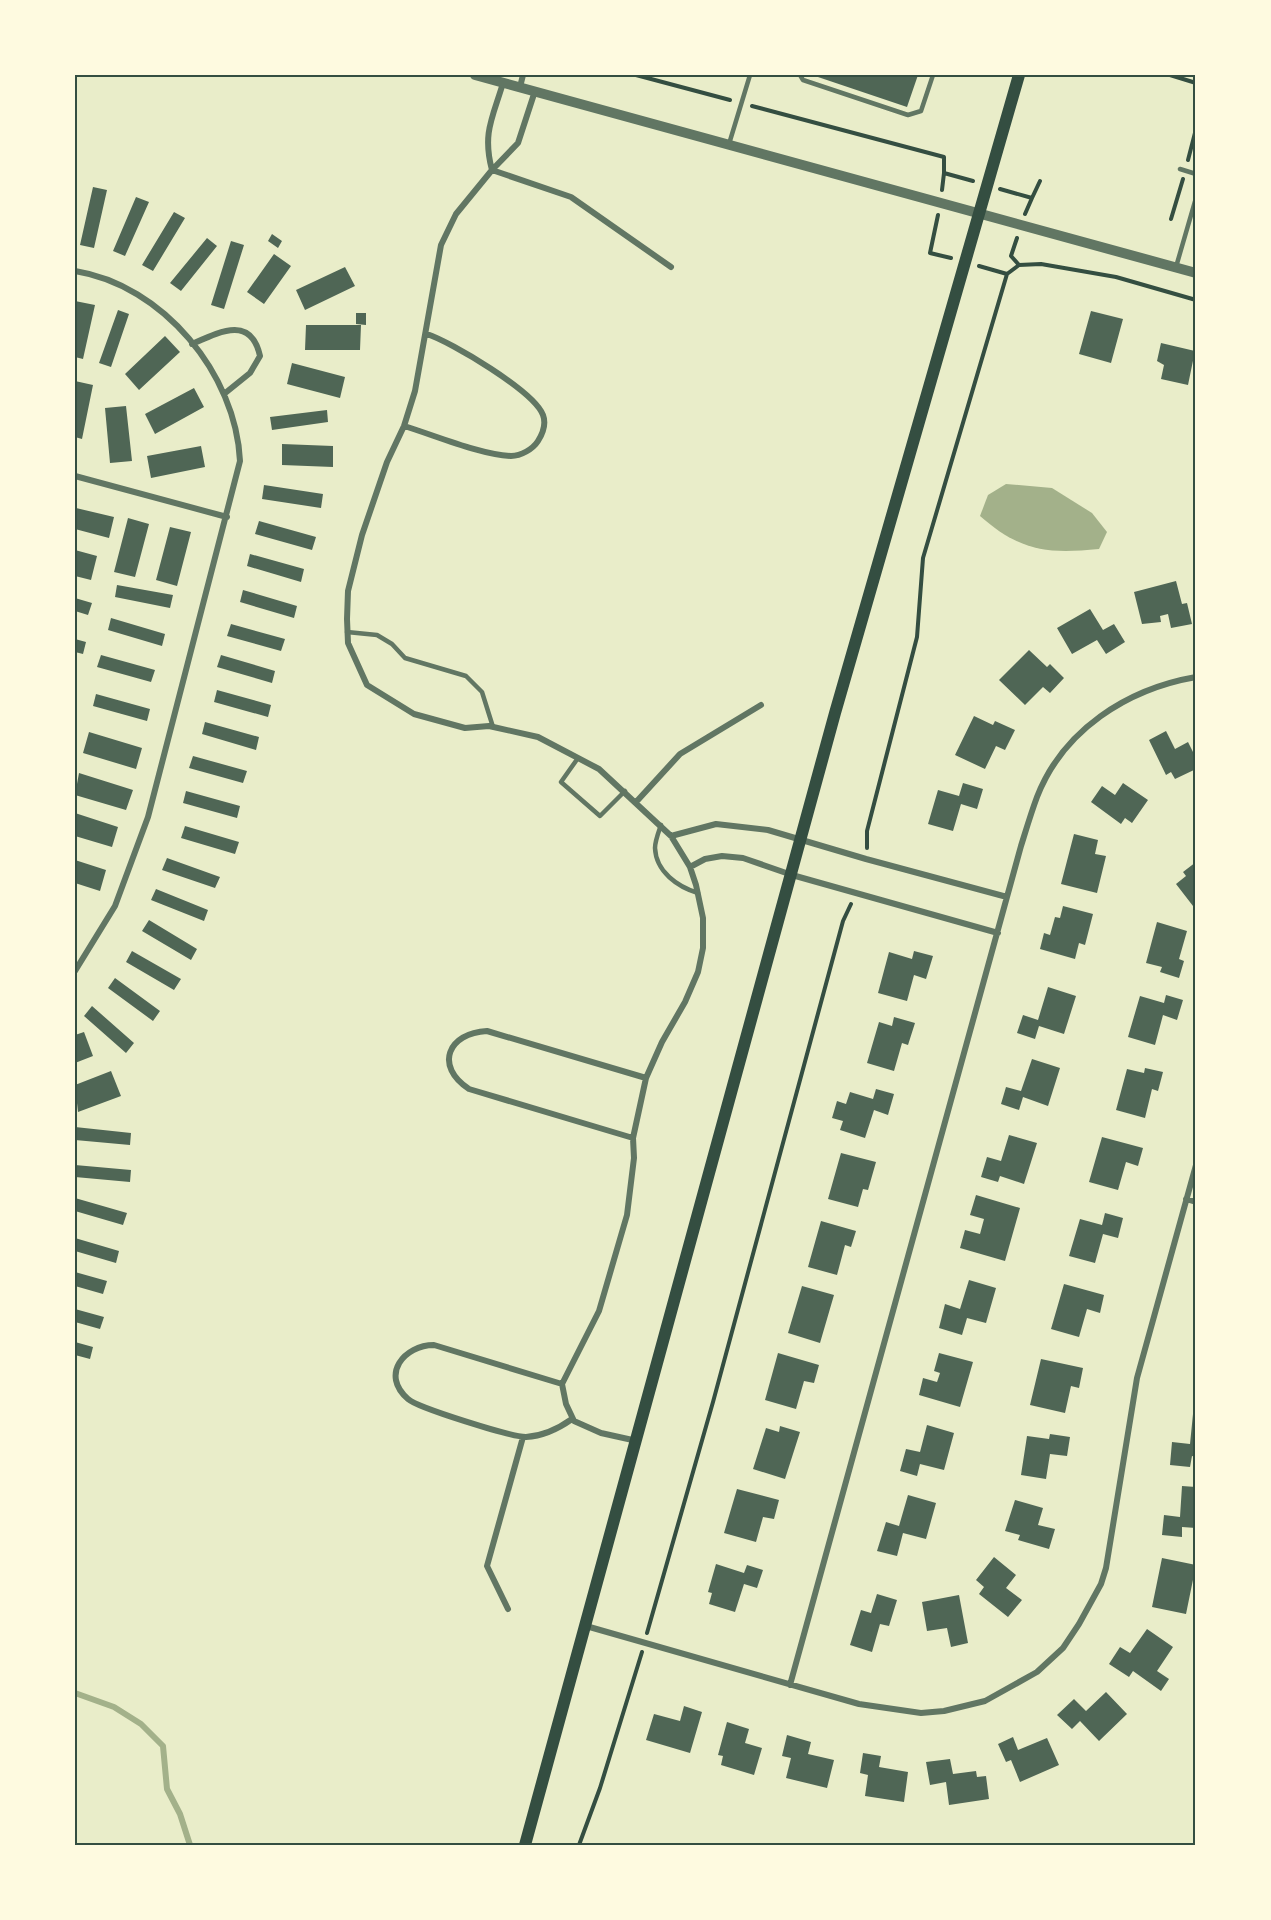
<svg xmlns="http://www.w3.org/2000/svg" width="1271" height="1920" viewBox="0 0 1271 1920" font-family="'Roboto Serif',serif">
<style>
.water{fill:#a3b18a}
.lines{fill:none;stroke-linecap:round;stroke-linejoin:round}
.stream{stroke:#a3b18a;stroke-width:6}
.building{fill:#4f6655}
.path{stroke:#344e41;stroke-width:4}
.service{stroke:#617663;stroke-width:4.5}
.minor{stroke:#617663;stroke-width:6}
.tertiary{stroke:#617663;stroke-width:10}
.secondary{stroke:#344e41;stroke-width:12}
.neatline{fill:none;stroke:#344e41;stroke-width:2}
</style>
<rect width="100%" height="100%" fill="#e9edc9"/>
<!-- water -->
<path class="water" d="M1006,484l46,4 40,25 15,19 -8,17c-51,5 -78,3 -119,-33l8,-21z"/>
<g class="lines">
<!-- stream -->
<path class="stream" d="M75,1693l39,14 27,17 22,22 4,43 13,25 10,31"/>
</g>
<!-- building -->
<path class="building" d="M812,75h106l-11,32z
M93,187l14,3 -13,58 -14,-3z
M136,197l13,5 -24,54 -12,-5z
M174,212l11,6 -32,53 -11,-6z
M272,234l10,7 -4,7 -10,-7z
M207,238l10,8 -36,45 -11,-8z
M231,241l13,4 -20,64 -13,-4z
M274,254l17,12 -27,38 -17,-12z
M345,267l10,19 -50,24 -9,-20z
M75,301l20,4 -12,54 -8,-2z
M118,310l11,4 -18,53 -12,-4z
M1091,311l32,8 -12,44 -32,-9z
M356,313h10v12l-10,-1z
M306,325h55l-1,25h-55z
M165,336l15,16 -41,38 -14,-16z
M1161,343l34,8 -7,34 -27,-6 3,-14 -7,-4z
M292,363l53,14 -5,21 -53,-14z
M75,381l18,4 -11,54 -7,-2z
M194,388l10,19 -49,27 -10,-20z
M126,406l6,55 -22,2 -5,-55z
M327,410l1,12 -56,8 -2,-13z
M282,444l51,2v21l-51,-2z
M201,446l4,21 -54,11 -4,-22z
M264,485l59,9 -2,14 -59,-9z
M76,508l38,9 -5,21 -34,-9z
M128,518l21,6 -14,53 -21,-5z
M259,521l57,16 -4,13 -57,-16z
M170,527l21,5 -14,54 -21,-6z
M75,550l22,6 -6,24 -16,-4z
M250,554l54,15 -3,13 -54,-16z
M1176,581l6,23 5,-1 5,21 -21,4 -3,-14 -8,2 1,6 -19,2 -8,-32z
M117,585l56,10 -3,13 -55,-11z
M243,590l54,16 -3,12 -54,-16z
M75,598l17,5 -4,12 -13,-4z
M1090,609l13,21 11,-6 11,18 -19,12 -9,-14 -25,14 -15,-26z
M111,618l54,16 -3,12 -54,-16z
M231,624l54,15 -4,12 -54,-15z
M75,639l11,3 -3,12 -8,-2z
M1029,650l18,17 3,-3 14,14 -14,15 -7,-6 -18,18 -26,-25z
M101,655l54,15 -4,12 -54,-15z
M221,655l54,16 -3,12 -55,-16z
M217,690l54,15 -3,12 -54,-15z
M96,694l54,15 -3,12 -54,-15z
M974,716l19,9 2,-4 20,9 -10,20 -9,-4 -11,23 -30,-14z
M205,722l54,15 -3,13 -54,-16z
M1166,731l9,18 13,-7 8,16v11l-21,10 -4,-7 -5,3 -17,-35z
M89,732l53,16 -6,21 -53,-16z
M193,756l54,15 -4,12 -54,-15z
M79,773l54,17 -7,20 -51,-15z
M963,783l20,6 -6,20 -16,-5 -8,27 -25,-7 10,-34 21,6z
M1123,783l25,17 -16,23 -7,-5 -4,6 -30,-22 11,-16 13,9z
M186,791l54,15 -3,12 -54,-15z
M75,813l43,14 -6,20 -37,-11z
M185,826l54,16 -4,12 -54,-16z
M1074,834l24,6 -3,14 11,2 -9,37 -36,-9z
M167,858l53,19 -5,11 -53,-18z
M75,860l31,10 -6,21 -25,-8z
M1196,862v41l-3,3 -17,-22 10,-8 -3,-4z
M156,889l52,21 -4,11 -53,-21z
M1063,906l30,8 -8,31 -6,-2 -4,16 -35,-10 4,-16 6,2 5,-18 5,1z
M149,920l48,29 -6,11 -49,-29z
M1157,922l30,9 -8,28 5,2 -5,17 -19,-6 2,-5 -16,-4z
M132,951l49,28 -7,11 -48,-28z
M914,951l19,5 -7,23 -12,-4 -7,26 -29,-8 11,-41 23,7z
M115,978l45,33 -7,10 -45,-33z
M1048,987l28,9 -12,38 -25,-8 -4,13 -18,-6 6,-18 15,5z
M1166,995l17,5 -6,20 -14,-5 -8,30 -27,-8 12,-41 24,7z
M92,1006l42,37 -8,10 -42,-37z
M894,1017l21,6 -7,22 -6,-2 -8,28 -27,-8 12,-41 13,4z
M84,1032l9,24 -18,7v-28z
M1032,1059l28,9 -12,38 -25,-9 -4,13 -18,-6 5,-17 15,4z
M1145,1068l18,4 -5,19 -6,-2 -7,29 -29,-8 11,-41 17,4z
M111,1071l10,25 -43,16 -3,-27z
M876,1089l18,5 -6,21 -14,-5 -9,28 -25,-8 3,-9 -11,-3 5,-17 9,3 4,-12 23,7z
M75,1127l56,6 -1,12 -55,-5z
M1009,1135l28,8 -13,41 -24,-8 -2,6 -17,-5 6,-20 14,4z
M1102,1137l41,11 -5,18 -12,-4 -8,28 -29,-8z
M841,1153l35,9 -8,28 -5,-1 -5,18 -30,-8z
M75,1165l56,5 -1,12 -55,-5z
M976,1195l44,13 -15,53 -45,-13 5,-18 15,4 4,-15 -14,-4z
M75,1198l52,15 -4,12 -48,-14z
M1105,1213l18,5 -5,20 -15,-4 -8,29 -26,-7 11,-37 22,6z
M821,1221l35,10 -5,16 -6,-2 -8,30 -29,-8z
M75,1238l44,13 -3,12 -41,-12z
M75,1272l32,9 -4,13 -28,-8z
M969,1280l27,8 -10,35 -19,-5 -5,17 -23,-7 6,-24 15,5z
M1064,1284l40,11 -4,18 -13,-4 -8,28 -28,-8z
M802,1286l32,9 -14,48 -32,-10z
M75,1309l29,8 -4,12 -25,-7z
M75,1342l18,5 -3,12 -15,-4z
M778,1353l41,12 -5,18 -10,-2 -8,28 -31,-9z
M939,1353l34,9 -13,45 -41,-12 4,-17 14,4 3,-9 -6,-2z
M1041,1359l42,9 -4,20 -8,-2 -6,27 -35,-8z
M1193,1414h3v43l-4,-1 -2,11 -20,-2 2,-23 18,2z
M927,1425l27,8 -10,37 -24,-6 -3,12 -17,-5 6,-22 14,3z
M780,1426l20,6 -15,47 -32,-10 13,-41 13,4z
M1050,1434l20,3 -3,19 -17,-2 -4,25 -25,-4 6,-39 22,3z
M1182,1486l14,1v41l-14,-1v10l-20,-2 2,-20 16,2z
M737,1489l42,11 -5,19 -11,-2 -7,25 -32,-9z
M908,1495l28,8 -10,36 -23,-6 -6,23 -20,-5 9,-29 13,4z
M1015,1500l28,8 -5,17 17,4 -6,20 -31,-9 2,-5 -15,-4z
M994,1557l22,18 -10,13 16,12 -14,17 -29,-23 5,-7 -8,-7z
M1162,1558l34,7 -10,49 -34,-7z
M716,1564l28,9 3,-8 16,5 -6,18 -13,-4 -9,28 -26,-8 3,-11 -4,-1z
M877,1594l20,6 -8,26 -9,-2 -8,28 -22,-7 11,-35 10,3z
M959,1595l9,48 -17,4 -4,-19 -20,3 -5,-29z
M1147,1629l26,18 -16,24 12,8 -8,12 -28,-20 -4,6 -20,-13 11,-17 10,6z
M1106,1692l21,22 -28,27 -19,-20 -8,8 -15,-14 17,-16 12,12z
M684,1706l18,6 -12,41 -44,-13 8,-26 26,7z
M727,1722l22,7 -4,14 17,5 -8,27 -33,-10 2,-9 -5,-1z
M787,1735l24,7 -3,12 26,6 -7,28 -41,-10 5,-20 -9,-2z
M1013,1737l5,13 29,-12 12,27 -39,17 -9,-22 -5,2 -8,-18z
M863,1753l18,3 -2,11 29,5 -4,30 -39,-6 3,-21 -8,-2z
M950,1759l3,15 23,-3 1,6 9,-1 3,23 -40,6 -3,-23 -16,3 -4,-23z"/>
<g class="lines">
<!-- path -->
<path class="path" d="M636,75l94,25
M1170,75l26,8
M752,106l192,51v16
M1188,160l8,-31
M1000,189l32,9 -7,16
M942,190l2,-17 29,8
M1032,198l8,-17
M938,215l-8,38 21,5
M1171,219l12,-40
M1017,238l-6,18 8,9
M979,266l28,8
M867,848v-17l50,-194 6,-79 84,-284 12,-9 22,-1 75,13 80,23
M647,1633l66,-231 130,-481 8,-17
M579,1845l21,-57 42,-136"/>
<!-- service -->
<path class="service" d="M800,75l3,5 105,35 13,-4 12,-36
M729,144l21,-69
M1180,169l16,5
M1176,267l20,-69
M347,632l30,3 15,9 13,14 61,18 16,16 11,35
M578,758l-17,24 39,34 25,-25
M661,825c-2,6 -6,16 -6,23 1,24 23,39 43,45"/>
<!-- minor -->
<path class="minor" d="M520,87l3,-12
M535,91l-17,52 -26,27 -36,44 -15,31 -26,146 -11,35 -17,36 -25,73 -14,56 -1,28 1,24 19,42 47,29 51,14 24,-2 49,11 61,32 72,67 19,31 6,18 7,33v30l-5,24 -13,30 -23,40 -16,36 -13,60 1,20 -7,57 -28,96 -37,73 4,20 8,17 27,12 36,8
M492,170l79,27 100,70
M492,170c-10,-37 1,-53 11,-87
M75,271c88,14 161,103 165,190l-92,356 -33,89 -40,65
M192,344c27,-12 59,-29 68,12l-10,17 -26,21
M404,426c30,9 77,29 107,30 10,0 22,-7 27,-15 5,-8 8,-18 5,-26 -9,-24 -92,-73 -116,-81
M75,476l152,41
M637,801l43,-47 81,-49
M671,836l45,-12 52,6 98,29 141,38
M690,867l15,-8 17,-3 21,2 49,17 206,58
M633,1138l-164,-49c-35,-23 -21,-56 18,-58l159,47
M1186,1199l10,3
M562,1384l-128,-39c-30,0 -54,30 -26,54 10,9 104,38 118,38 18,-1 32,-8 46,-18
M508,1609l-21,-43 36,-129
M586,1626l273,78 62,9 23,-2 41,-10 52,-29 26,-24 16,-24 22,-40 5,-16 31,-190 59,-213
M790,1685l231,-839c5,-16 10,-33 16,-49 26,-67 90,-108 159,-120"/>
<!-- tertiary -->
<path class="tertiary" d="M475,75l721,198"/>
<!-- secondary -->
<path class="secondary" d="M525,1845l310,-1132 184,-638"/>
</g>
<!-- border -->
<rect width="1271" height="1920" fill="none" stroke="#fefae0" stroke-width="153"/>
<rect x="76" y="76" width="1118" height="1768" class="neatline"/>
</svg>
